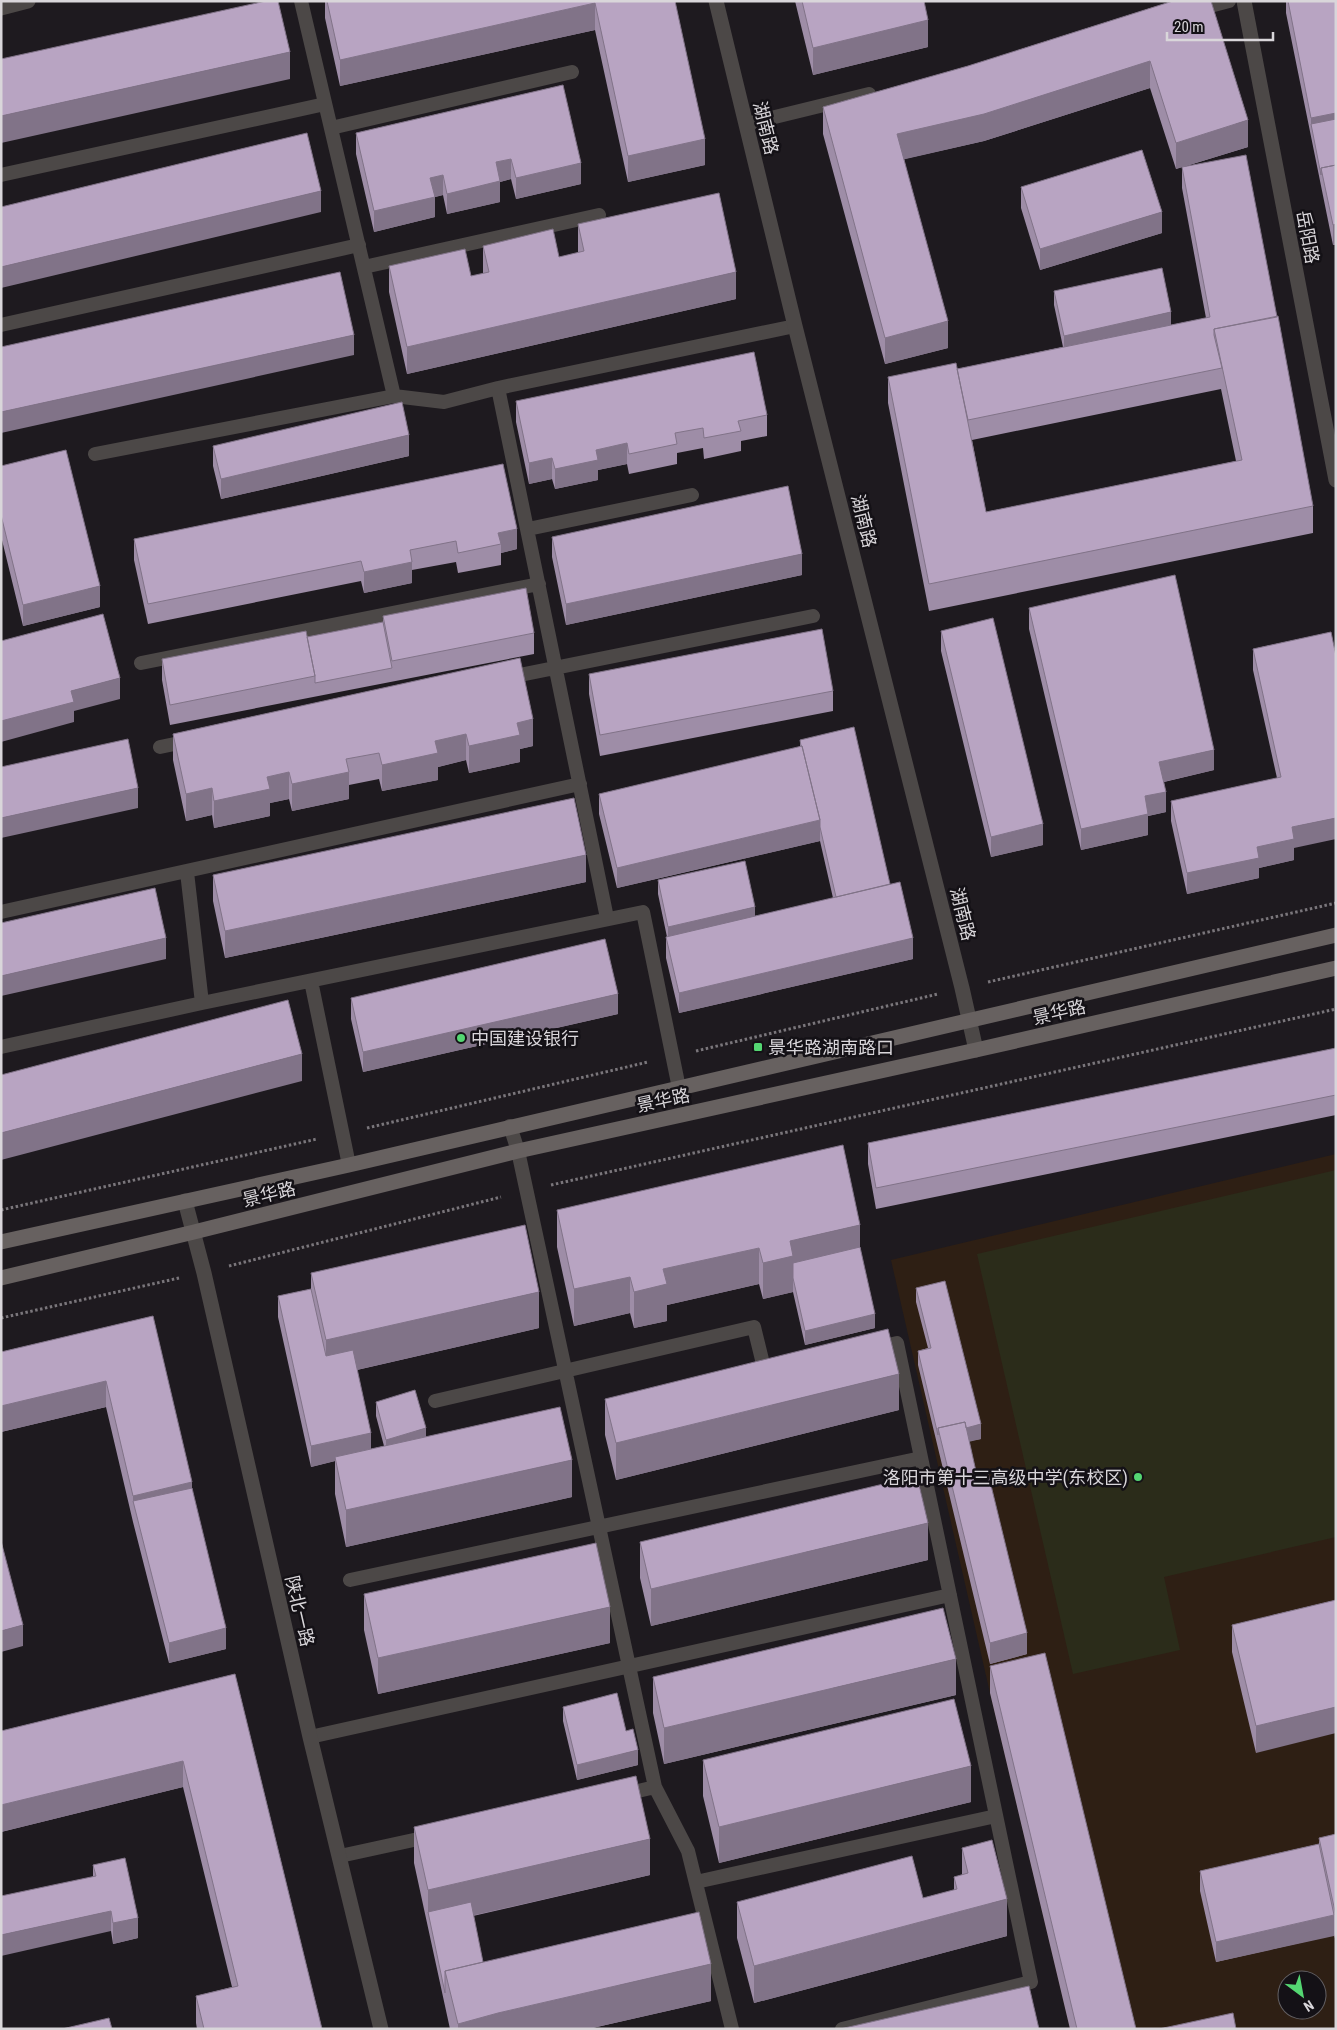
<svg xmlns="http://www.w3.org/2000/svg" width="1337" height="2030" viewBox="0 0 1337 2030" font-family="'Roboto Condensed','Noto Sans SC',sans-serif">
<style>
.education{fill:#2e1f14;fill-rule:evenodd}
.green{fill:#2b2c1a}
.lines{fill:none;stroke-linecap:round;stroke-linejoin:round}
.path{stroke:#7a767b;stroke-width:3;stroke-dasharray:2.5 2.5;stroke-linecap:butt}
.service{stroke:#4c4847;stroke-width:14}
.minor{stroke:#4c4847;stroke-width:15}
.secondary{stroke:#676160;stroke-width:15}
.wall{fill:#9e8da7;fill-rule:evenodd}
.shaded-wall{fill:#817388}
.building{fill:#b8a4c2;stroke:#817388}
.poi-dot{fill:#54d672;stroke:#141116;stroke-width:2}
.labels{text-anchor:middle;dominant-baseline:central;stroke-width:5;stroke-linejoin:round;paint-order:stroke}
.street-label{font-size:18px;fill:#d9d6da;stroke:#141116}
.poi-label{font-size:18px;fill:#d9d6da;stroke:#141116;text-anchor:start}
</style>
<rect width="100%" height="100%" fill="#1e1a1f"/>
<!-- education -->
<path class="education" d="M1336,1154v875h-266l-80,-336 -99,-433zM1287,1980h30v30h-30z"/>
<!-- green -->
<path class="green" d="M1336,1170v367l-172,40 16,73 -107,24 -96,-420z"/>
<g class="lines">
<!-- path -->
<path class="path" d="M988,982l348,-79
M696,1051l242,-57
M367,1128l281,-66
M551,1185l785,-176
M1,1210l316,-71
M229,1266l272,-69
M1,1318l178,-40"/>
<!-- service -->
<path class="service" d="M301,1l93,395
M1195,10l34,-9
M746,124l123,-30
M331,128l241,-56
M1,175l324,-71
M364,267l235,-52
M1,325l358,-80
M498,388l109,530
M95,454l299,-58 50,6 54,-14 297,-62
M528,529l164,-34
M141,663l398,-79
M505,678l308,-62
M160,747l29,-6
M187,872l15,131
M1,912l579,-128
M311,981l38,184
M1,1047l201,-44 441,-91 36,176
M510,1126l8,25 137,636 33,64 44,178
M435,1401l319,-74 12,49h2
M350,1580l571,-122
M310,1737l640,-142
M621,1795l34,-8
M340,1856l92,-20
M696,1882l300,-66
M842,2029l189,-47 -134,-639 -24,6"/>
<!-- minor -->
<path class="minor" d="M716,1l79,325 167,662 14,62
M1244,1l92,479
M1,8l27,-7
M185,1201l19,72 106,464 71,292"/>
<!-- secondary -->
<path class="secondary" d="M1,1242l348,-77 987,-230
M1,1278l193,-46 324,-81 458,-101 360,-82"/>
</g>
<!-- wall -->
<path class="wall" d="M325,1h350l30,164 -77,17 -33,-152 -255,56 -15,-68z
M795,1h129l4,46 -115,28z
M1173,1l75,146 -65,20 130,339v27l-384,78 -41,-208v-26l69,-8 106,-22 -9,-42v-14l117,34 35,-7 -24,-130v-21l-6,2 -26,-81 -166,53 -80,18 44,189 -63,16 -62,-230v-27l145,-41zM1221,389l15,72 -250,51 -14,-72z
M1286,1h50v244h-3l-47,-232z
M563,85l18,99 -65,15 -5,-20 -11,3v20l-53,12 -4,-19 -8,2v20l-61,15 -18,-78v-21z
M1021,187l141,46 -122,37 -19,-62z
M578,224l158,75 -329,75 -18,-82v-26l82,10 12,-2v-28l76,11 19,-4z
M516,401l251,14v21l-26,5v10l-37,8 -1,-11 -26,5v11l-48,10 -2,-10 -29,6v10l-43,9 -3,-10 -23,5 -13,-62z
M213,446l196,10 -188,43 -8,-33z
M503,464l14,85 -16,4v12l-43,8 -2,-11 -44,8v13l-48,10 -3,-12 -213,43 -14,-64v-21z
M1,466l99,141 -77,19 -22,-90z
M552,537l250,38 -236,50 -14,-68z
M1029,608l185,162 -50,12 2,30 -18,4v19l-67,15 -52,-221z
M383,616l151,17v21l-364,71 -8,-45v-21l145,-22 76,-15z
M941,631l102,214 -52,12 -50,-206z
M1331,632l-37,216v12l-35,8v10l-72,16 -16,-73v-20l106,-23 -24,-108v-21z
M520,658l13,88 -13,3v13l-51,11 -3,-13 -28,7v13l-56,11 -3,-12 -30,6v14l-57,12 -3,-12 -19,4v13l-56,12 -2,-13 -26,6 -13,-61v-26z
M589,674l244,17v20l-233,45 -11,-62z
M800,740l90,144 23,75 -234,54 -13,-55v-21h1l-9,-43v-14l97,36 78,-18 -13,-57 -203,47 -18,-74v-20l201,-47z
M213,875l373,7 -361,76 -12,-57z
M351,998l267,16 -255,58 -12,-53z
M1336,1048v67l-460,94 -8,-45v-21z
M557,1210l303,37 15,81 -70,17 -12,-53 -30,7 -4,-15 -92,21v16l-33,7 -4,-15 -56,13 -17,-79z
M311,1273l228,55 -182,42 14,79 13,-3 -8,-30v-14l50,35 146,60 -226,50 -11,-53v-33l-24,6 -33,-150v-21l33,-7z
M916,1288l65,151 -12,2 8,35 50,178 -37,10 -72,-299v-14l10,-3 -12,-46z
M153,1316l39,172 34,161 -57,14 -36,-141 -27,-115 -105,25v-80z
M605,1399l294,11 -283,70 -11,-45z
M640,1542l288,18 -277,66 -11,-48z
M364,1594l246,49 -232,51 -14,-64z
M1336,1600l-80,153 -24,-101v-27z
M990,1666l146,363h-66l-80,-336z
M235,1674l87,355h-125l-1,-6v-27l36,-9 -49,-200 -182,45v-101z
M653,1677l303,18 -292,69 -11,-51z
M563,1707l75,58 -61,15 -14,-59z
M703,1760l268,42 -252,61 -16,-67z
M414,1827l236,48 -177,41 10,46 228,39 -123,28h-138l-36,-166z
M1336,1834v108l-2,-7 -118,27 -16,-71v-20l119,-27v-6z
M962,1848l45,88 -253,67 -17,-65v-36l186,-4 31,-8v-13l8,-2z
M93,1865l45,73 -25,6 -2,-13 -18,-55z"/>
<!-- shaded-wall -->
<path class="shaded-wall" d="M595,3v27l-255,56v-26z
M928,20v27l-115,28v-27z
M290,52v27l-289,64v-27z
M1150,61v27l-166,53 -87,20v-27z
M1336,113v20l-25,-9v14v-20z
M1248,120v27l-72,22v-26z
M705,139v26l-77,17v-26z
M511,159v20l-11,3v20l-53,12v-20l49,-32z
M581,163v21l-65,15v-21z
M443,175v20l-8,2v20l-61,15v-21l56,-33z
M321,191v21l-320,76v-21z
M1162,212v21l-122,37v-21z
M1336,224v21h-3v-20z
M736,272v27l-329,75v-27z
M1171,312v15l-107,23v-14z
M948,321v27l-63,16v-26z
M354,335v20l-353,78v-21z
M409,435v21l-188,43v-20z
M627,443v21l-29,6v10l-43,9v-20l41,-19z
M552,458v21l-23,5v-21z
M517,529v20l-16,4v-9l-3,-11z
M802,554v21l-236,50v-21z
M412,562v21l-48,10v-21z
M100,586v21l-77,19v-21z
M120,678v21l-46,12v11l-73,20v-21l70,-30z
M533,719v27l-13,3v13l-51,11v-27l48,-23z
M466,734v26l-28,7v13l-56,11v-26l53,-24z
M1214,750v20l-55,13v-21z
M289,772v27l-19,4v13l-56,12v-27l53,-24z
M349,772v27l-57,12v-27z
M138,788v20l-137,30v-20z
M212,788v27l-26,6v-27z
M1166,792v20l-18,4v19l-67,15v-21l64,-33z
M1336,818v21l-42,9v12l-35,8v10l-72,16v-21l70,-26 35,-20z
M820,820v21l-203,47v-20z
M1043,824v21l-52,12v-20z
M586,855v27l-361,76v-27z
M755,907v14l-87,20v-14z
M166,938v21l-165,37v-20z
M913,938v21l-234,54v-20z
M618,994v20l-255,58v-20z
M302,1054v27l-301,79v-27z
M860,1225v36l-67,16v15l-30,7v-36l27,-22z
M759,1248v36l-92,21v16l-33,7v-36l29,-23z
M630,1277v36l-56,13v-37z
M539,1292v36l-213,49v-37z
M875,1314v14l-70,17v-14z
M899,1374v36l-283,70v-37z
M106,1381v26l-105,25v-26z
M981,1424v15l-38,9 -3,-13z
M426,1428v14l-40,12v-14z
M371,1433v20l-36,4v4l-24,6v-21z
M572,1460v37l-226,50v-37z
M192,1482v26l-59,-7v-5z
M928,1523v37l-277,66v-37z
M610,1607v36l-232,51v-36z
M23,1625v21l-22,6v-21z
M226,1628v21l-57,14v-20z
M1027,1633v21l-37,10v-21z
M956,1659v36l-292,69v-36z
M1336,1707v26l-80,20v-27z
M638,1750v15l-61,15v-15z
M183,1761v26l-182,45v-27z
M971,1766v36l-252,61v-36z
M650,1839v36l-219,50 -3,-13v14v-36z
M1007,1899v37l-253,67v-37z
M111,1911v20l-110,25v-21z
M1334,1915v21l-118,26v-20z
M138,1918v20l-25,6v-21z
M711,1964v37l-123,28h-130v-5l40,-11z"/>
<!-- building -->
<path class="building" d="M266,1h12l12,51 -289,64v-57z
M327,1h348l30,138 -77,17 -33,-153 -255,57z
M802,1h122l4,19 -115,28z
M1173,1h38l37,119 -72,23 -26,-82 -166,53 -87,20 51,187 -63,17 -62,-231 145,-41z
M1288,1h48v112l-25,5z
M563,85l18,78 -65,15 -5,-19 -15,3 4,19 -53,13 -4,-19 -13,3 5,19 -61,14 -18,-78z
M1336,119v46l-15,3v7l-10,-51z
M307,133l14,58 -320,76v-60z
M1142,150l20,62 -122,37 -19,-62z
M1246,155l31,162 -63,12v6l8,33 -254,52 -11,-51 253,-52 -28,-150z
M1336,165v59l-3,1 -12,-57z
M719,193l17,79 -329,75 -18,-81 76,-17 6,27 18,-4 -6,-26 70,-17 6,28 25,-6 -6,-27z
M1162,268l9,44 -107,24 -10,-45z
M340,272l14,63 -353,77v-65z
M1278,316l35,190 -384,78 -41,-207 68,-14 30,149 256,-52 -28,-131z
M754,352l13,63 -29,6 3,10 -37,7 -1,-10 -28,5 2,11 -48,10 -2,-11 -31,7 2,10 -43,9 -3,-11 -23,5 -13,-62z
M402,402l7,33 -188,44 -8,-33z
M66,450l34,136 -77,19 -22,-90v-49z
M503,464l14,65 -19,4 3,11 -43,9 -2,-12 -46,9 2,12 -48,10 -3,-11 -213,43 -14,-65z
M788,486l14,68 -236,50 -14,-67z
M1175,575l39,175 -55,12 7,30 -21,4 3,18 -67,15 -52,-221z
M526,588l8,45 -142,28 -9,-45z
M103,614l17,64 -49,13 3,11 -73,19v-80z
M993,618l50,206 -52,13 -50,-206z
M383,622l9,46 -77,15v-7l-8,-39z
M822,629l11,62 -233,44 -11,-61z
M306,631l9,45 -145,29 -8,-46z
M1331,632l5,24v162l-44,9 2,12 -37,8 2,11 -72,15 -16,-72 110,-24 -28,-128z
M520,658l13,61 -16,4 3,12 -51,11 -3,-12 -31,7 3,12 -56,12 -3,-12 -33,6 3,13 -57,12 -3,-12 -22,5 3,12 -56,12 -2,-13 -26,6 -13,-60z
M854,727l36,157 -54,13 -16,-70v-7l-18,-74h-1l-1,-6z
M128,739l10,49 -137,30v-51z
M802,746l18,74 -203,48 -18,-74z
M574,798l12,57 -361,76 -12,-56z
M745,861l10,46 -87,20 -10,-47z
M900,882l13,56 -234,55 -13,-56z
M155,888l11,50 -165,38v-53z
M605,939l13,55 -255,58 -12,-54z
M288,1000l14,54 -301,79v-58z
M1336,1048v47l-460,93 -8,-45z
M843,1145l17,80 -70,16 3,15 -30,7 -4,-15 -96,21 4,15 -33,8 -4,-15 -56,12 -17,-79z
M525,1225l14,67 -213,48 -15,-67z
M860,1247l15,67 -70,17 -12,-53v-15z
M945,1281l36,143 -15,4 -1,-6 -27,6v7l-20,-84 13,-3 -15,-60z
M311,1289l15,67 27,-6 18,83 -60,13 -33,-150z
M153,1316l39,166 -59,14 -27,-115 -105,25v-54z
M888,1329l11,45 -283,69 -11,-44z
M415,1390l11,38 -40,12 -10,-38z
M560,1407l12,53 -226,50 -11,-53z
M965,1422l12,54 11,-3 39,160 -37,10 -52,-215z
M917,1476l11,47 -277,66 -11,-47z
M192,1488l34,140 -57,15 -36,-142z
M1,1541l22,84 -22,6z
M596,1543l14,64 -232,51 -14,-64z
M1336,1600v107l-80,19 -24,-101z
M943,1608l13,51 -292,69 -11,-51z
M1045,1653l91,376h-59l-87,-363z
M235,1674l87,355h-118l-8,-33 42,-10 -55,-225 -182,44v-74z
M617,1693l9,38 7,-2 5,21 -61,15 -14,-58z
M954,1699l17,67 -252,61 -16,-67z
M636,1776l14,63 -222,51 -14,-63z
M1336,1834v82l-17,-78z
M992,1840l15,59 -253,67 -17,-64 175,-46 11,42 34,-9 -3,-12 14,-4 -6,-25z
M1319,1844l15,71 -118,27 -16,-71z
M125,1858l13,60 -25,5 -2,-12 -110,24v-39l95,-20 -3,-11z
M471,1902l12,60 -38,9v22l-17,-81z
M699,1912l12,52 -213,49 -40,11 -13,-53z
M1029,1986l10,43h-199z
M1233,2013l3,16h-77z
M109,2018l3,11h-50z"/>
<!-- markers -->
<g class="poi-dot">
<circle cx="461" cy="1038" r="5"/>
<rect x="753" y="1042" width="10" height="10" rx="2.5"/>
<circle cx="1138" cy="1477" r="5"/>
</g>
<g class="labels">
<!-- street labels -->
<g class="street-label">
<text transform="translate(766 128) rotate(76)">湖南路</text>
<text transform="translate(1308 237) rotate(79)">岳阳路</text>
<text transform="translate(864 521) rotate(76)">湖南路</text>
<text transform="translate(963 914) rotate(76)">湖南路</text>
<text transform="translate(1059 1012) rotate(-13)">景华路</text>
<text transform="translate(663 1100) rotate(-12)">景华路</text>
<text transform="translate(269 1194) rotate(-14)">景华路</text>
<text transform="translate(300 1611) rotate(77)">陕北一路</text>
</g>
<!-- poi labels -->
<g class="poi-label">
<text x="471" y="1038">中国建设银行</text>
<text x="768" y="1047">景华路湖南路口</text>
<text x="1128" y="1477" text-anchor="end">洛阳市第十三高级中学(东校区)</text>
</g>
</g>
<!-- border -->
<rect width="1337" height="2030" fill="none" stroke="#d9d6da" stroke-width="5"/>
<!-- north arrow -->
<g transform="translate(1302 1995) rotate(148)"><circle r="24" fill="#141116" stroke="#636064"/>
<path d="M0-4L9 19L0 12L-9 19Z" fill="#54d672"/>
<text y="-8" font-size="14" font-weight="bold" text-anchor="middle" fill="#d9d6da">N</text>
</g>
<!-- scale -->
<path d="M1167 32v8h106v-8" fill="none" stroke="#d9d6da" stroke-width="2.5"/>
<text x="1174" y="32" font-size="15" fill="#d9d6da" stroke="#141116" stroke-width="4" paint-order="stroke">20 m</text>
</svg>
